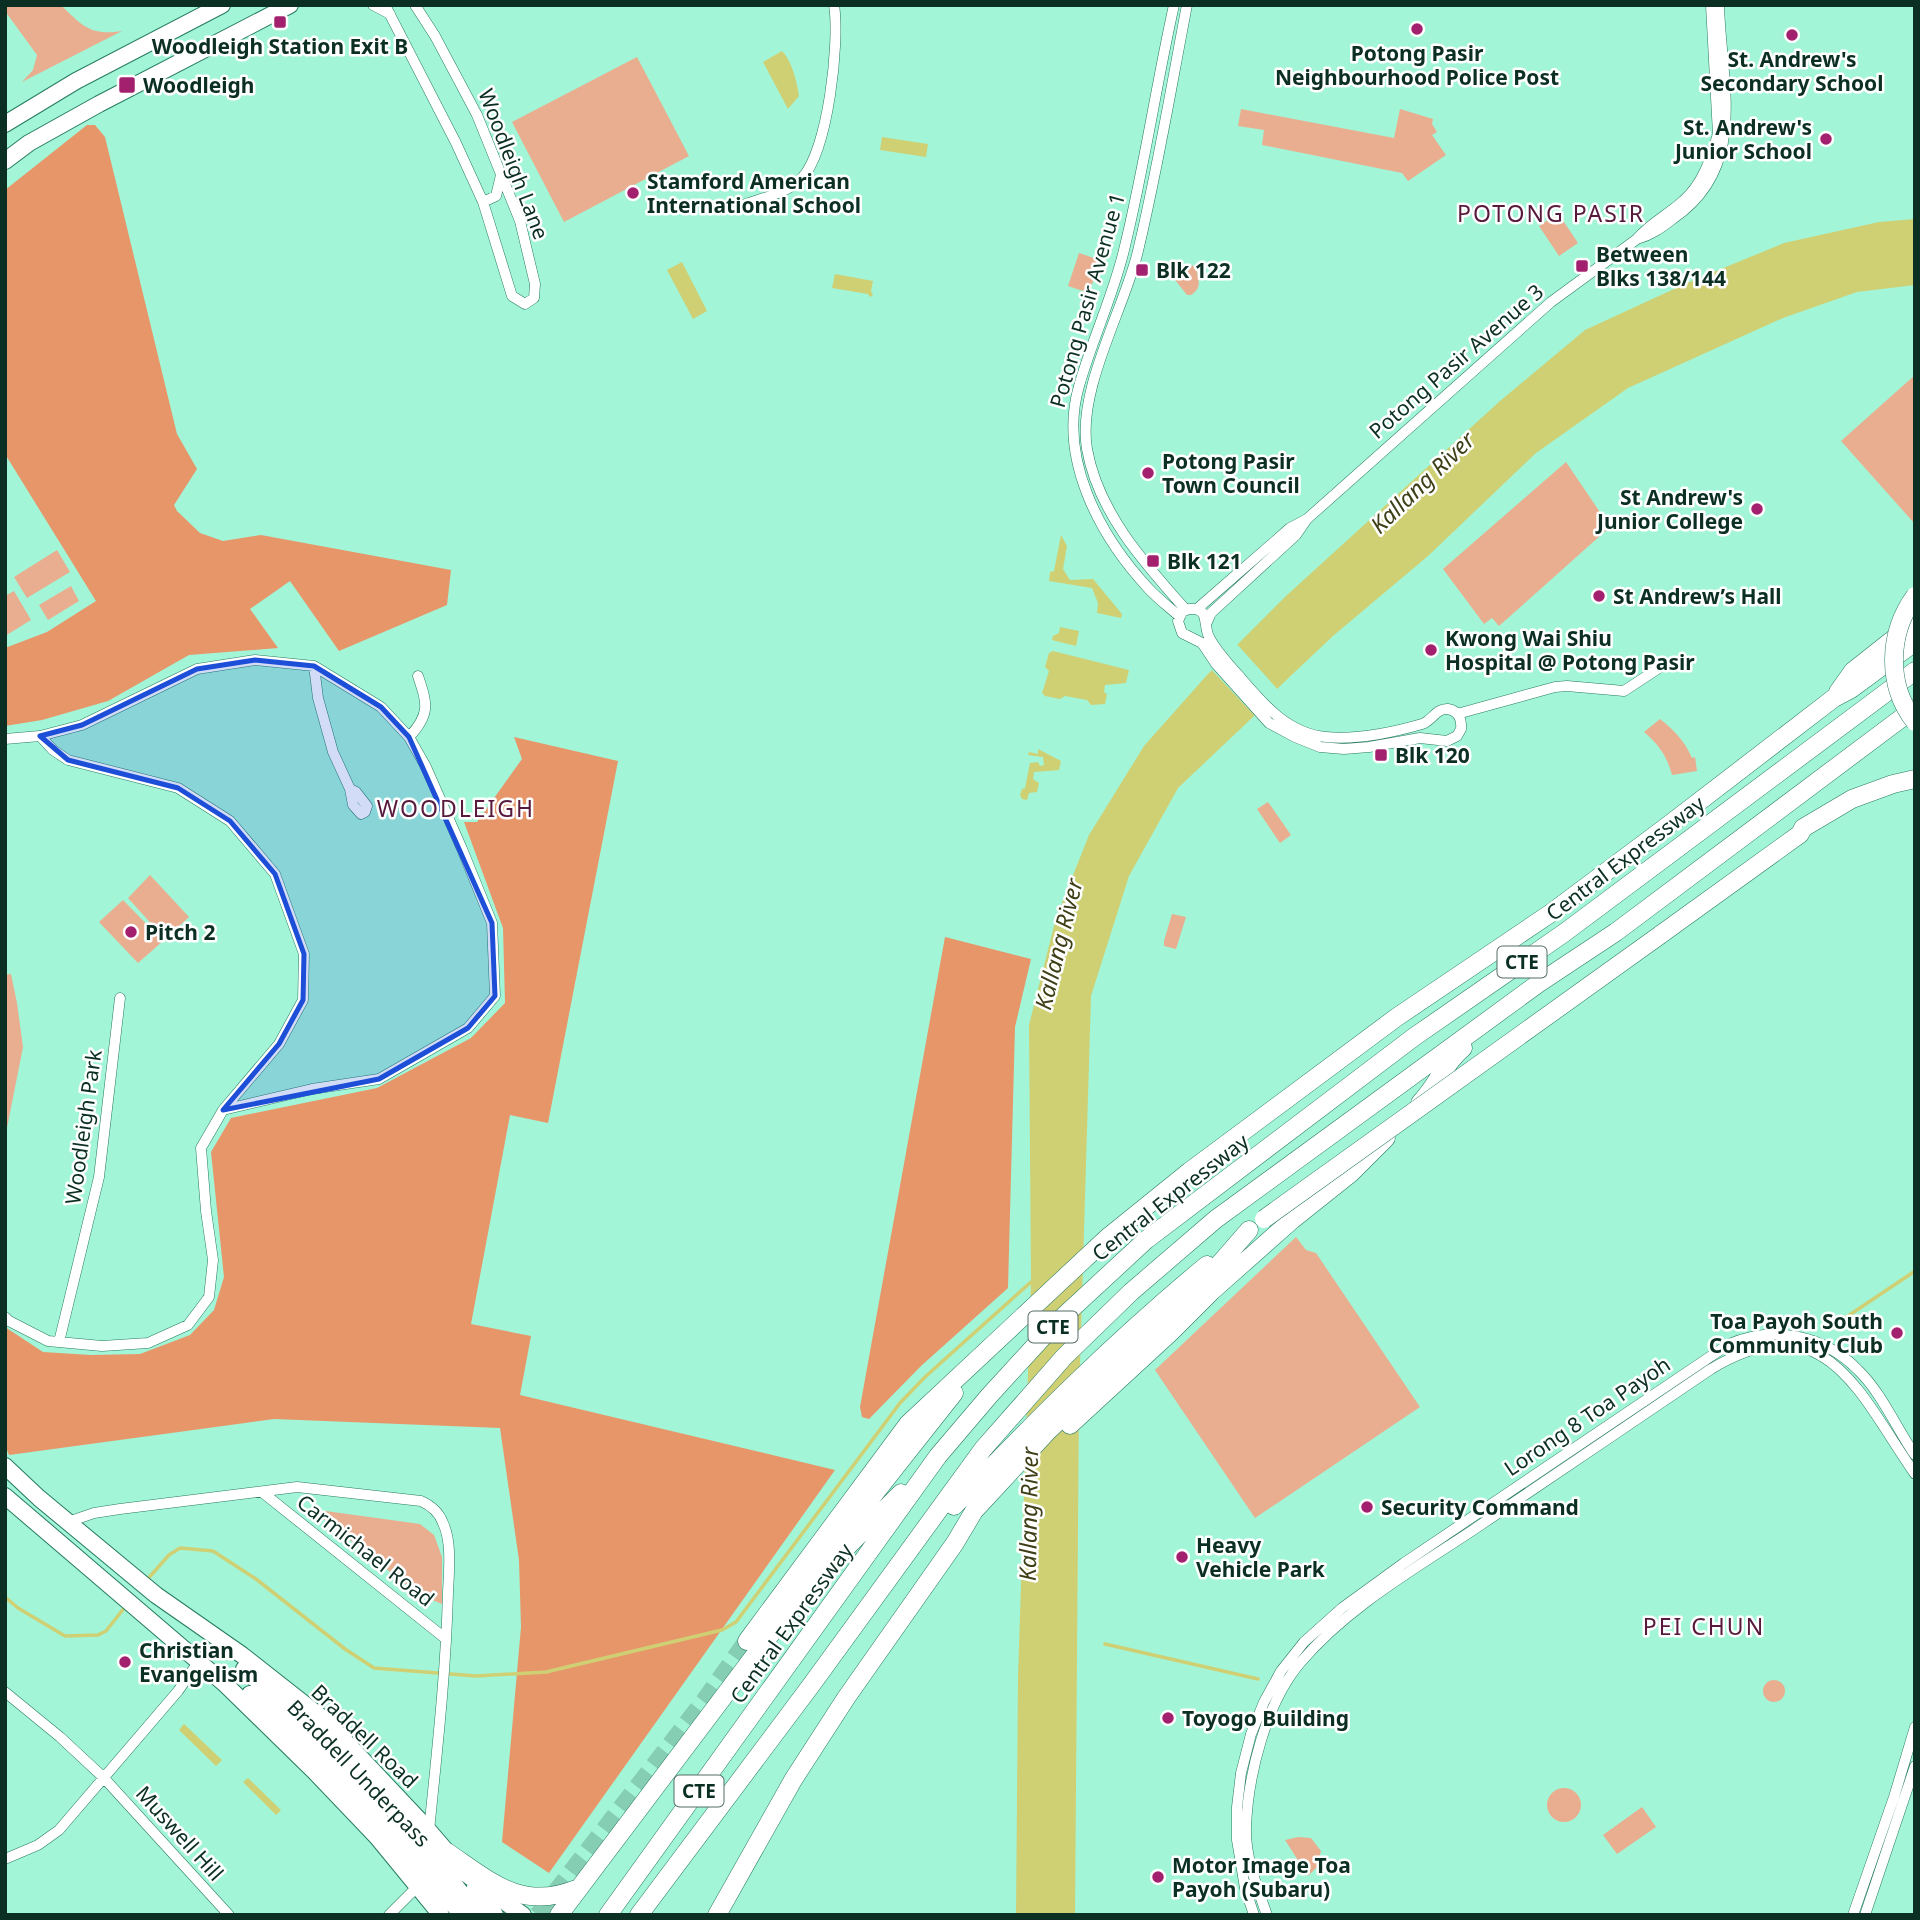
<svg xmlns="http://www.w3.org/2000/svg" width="1920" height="1920" viewBox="0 0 1920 1920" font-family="'Noto Sans',sans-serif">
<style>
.green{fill:#e9ae8f}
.forest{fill:#e79669}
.water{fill:#cfd074}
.pier{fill:#a3f5d7}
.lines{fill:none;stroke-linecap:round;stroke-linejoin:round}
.stream{stroke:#cfd074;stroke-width:3.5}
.motorway-tunnel{stroke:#85cdb3;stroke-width:18;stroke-dasharray:18 9;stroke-linecap:butt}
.minor-casing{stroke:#267b61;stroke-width:11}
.primary-casing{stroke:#267b61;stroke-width:18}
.trunk-casing{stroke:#267b61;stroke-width:18}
.motorway-casing{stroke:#267b61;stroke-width:19}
.minor{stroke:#fff;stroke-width:10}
.primary{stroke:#fff;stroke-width:16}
.trunk{stroke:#fff;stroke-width:16}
.motorway{stroke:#fff;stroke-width:18}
.motorway-bridge-casing{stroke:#267b61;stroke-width:19;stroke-linecap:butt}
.motorway-bridge{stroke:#fff;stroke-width:18}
.marked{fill:#1d4ed8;fill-opacity:0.2;stroke:#1d4ed8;stroke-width:5;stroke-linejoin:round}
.poi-dot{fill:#a3206f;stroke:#fff;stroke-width:2.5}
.labels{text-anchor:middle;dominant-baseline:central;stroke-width:5;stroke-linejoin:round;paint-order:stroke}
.shield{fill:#fff;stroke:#556d66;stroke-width:2}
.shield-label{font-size:19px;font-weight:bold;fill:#0c2f24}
.poi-label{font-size:21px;font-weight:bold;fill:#0c2f24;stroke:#fff;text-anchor:start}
.street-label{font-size:21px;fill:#0c2f24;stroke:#fff}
.neighbourhood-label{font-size:23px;letter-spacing:2px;fill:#57193c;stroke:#fff}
.water-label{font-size:23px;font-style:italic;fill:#3e3e17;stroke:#fff}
</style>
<rect width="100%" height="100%" fill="#a3f5d7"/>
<!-- green -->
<path class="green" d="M5,5h56c21,21 30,31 61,26l-100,51 11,-12 4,-15 -32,-44z
M637,57l52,99 -125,66 -52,-100z
M1241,109l153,29 6,-29 33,10 -1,5 5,8 -5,3 14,20 -38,26 -6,-8 -140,-28 2,-15 -26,-4z
M1558,213l20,30 -19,13 -20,-30z
M1079,253l21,7 -11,33 -21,-7z
M1185,265l11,1c1,11 8,21 -5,29h-4l-15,-19 1,-4z
M1915,375v148h-1l-73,-82z
M1566,462l44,65 -111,99 -7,-8 -8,6 -41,-55z
M57,550l13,22 -43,26 -13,-21z
M71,586l8,15 -31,19 -9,-15z
M14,591l17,29 -26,16v-40z
M1660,719c14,11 24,21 32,39l3,-1 2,14 -25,4c-5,-19 -13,-30 -28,-43z
M1268,802l23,33 -11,8 -23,-34z
M150,875l39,42 -24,22 -37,-41z
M123,900l40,41 -25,22 -39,-41z
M1172,914l14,3 -10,32 -12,-3v-5z
M11,974l6,29 6,44 -18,91v-163z
M1296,1237l10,13 10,3 104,154 -165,111 -100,-148z
M311,1509l109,15 14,11 8,22v47l-24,-10z
M1763 1691a11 11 0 1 1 22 0a11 11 0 1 1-22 0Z
M1547 1805a17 17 0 1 1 34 0a17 17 0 1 1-34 0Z
M1642,1807l14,20 -39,27 -14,-19z
M1298,1837l13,1 10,13 -4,16 -9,9 -23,-36z"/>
<!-- forest -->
<path class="forest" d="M87,125h8l10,12 72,297 20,35 -23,36 3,6 23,22 23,8 38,-6 190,35 -4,35 -108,46 -49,-70 -40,28 28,39 -89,7 -81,46 -66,19 -37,6v-78l42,-16 49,-31 -91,-147v-264z
M514,737l104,24 -70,362 -38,-8 -39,209 60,12 -11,59 315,75 -286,403 -47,-31 19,-215 -2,-67 -19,-132 -226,-9 -265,36 -4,-10v-118l38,25 48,3 49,-1 50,-19 24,-25 10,-33 -13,-125 20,-34 146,-30 94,-50 34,-35 -2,-75 -39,-106h13l45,-63z
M945,937l86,22 -16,68 -7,261 -87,78 -52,53 -7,-2 -2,-10z"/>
<!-- water -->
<path class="water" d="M782,51c10,10 15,31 17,45l-11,13 -25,-47z
M882,137l46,7 -2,13 -46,-7z
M1915,219v66l-58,7 -74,26 -155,70 -92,65 -108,103 -95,80 -53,50 -27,31 -75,71 -49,88 -38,120 -12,403 -4,516h-59l2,-239 13,-394 -2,-257 27,-107 33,-83 55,-89 63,-71 79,-79 214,-195 85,-71 102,-47 97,-40 95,-21z
M682,262l25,49 -14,8 -26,-49z
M835,274l38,7 -2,10 2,4 -3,2 -2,-3 -36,-6z
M1061,535l6,11 -4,23 7,11 23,-1 29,35 -1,4 -24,-5 1,-10 -6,-15 -43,-7 1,-9 4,-1z
M1060,627l19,4 -3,15 -24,-6 1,-4 6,-3z
M1053,651l76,19 -3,13 -21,2 -1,7 3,2 -2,10 -14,1 -4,-5 -22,-4 -5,3 -15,-3 -3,-3 7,-22 -4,-4 4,-14z
M1038,749l23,12 -2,9 -25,2 -1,7 6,4 -2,9 -8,1 -2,7 -5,-1 -2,-4 2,-6 3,-1 5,-25 8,-1 2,4 4,-1 -1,-8 -15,-2 1,-3 9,2z
M184,1724l38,36 -6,6 -37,-36z
M248,1778l33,32 -5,5 -33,-33z"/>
<!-- pier -->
<path class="pier" d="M1235,642l45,50 -23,26 -47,-50z"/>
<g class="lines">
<!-- stream -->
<path class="stream" d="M1830,1328l85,-57
M145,1582l24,-27 11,-7 33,3 43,28 89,70 29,19 102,8 70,-4 176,-42 14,-8 164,-219 25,-26 106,-95
M5,1597l13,11 47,28 33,-1 8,-4 19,-24
M1105,1644l153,35"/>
<!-- motorway-tunnel -->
<path class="motorway-tunnel" d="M538,1915l167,-215 42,-59"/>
<!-- minor casing -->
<g class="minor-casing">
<path id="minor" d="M373,5l17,9
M385,5l71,138 27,59 29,94 13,8 9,-6 1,-14 -15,-63 -43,-106 -42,-79 -20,-31
M1174,5c-18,81 -30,164 -50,245 -11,46 -32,90 -45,136 -21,72 20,149 69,202 9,10 21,19 31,28
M483,202l13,-6 5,-21
M743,205c19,-7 45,-12 59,-27 26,-27 38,-136 32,-173
M1637,239c15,-4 25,-12 37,-21 75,-52 47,-135 45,-213
M1189,609h8l6,4c4,9 2,18 7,26 8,14 19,26 30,38 23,27 48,57 86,60 32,3 65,-4 96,-13 10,-3 14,-16 26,-15 11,2 14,11 13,20l-4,7 -10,5 -27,-3 -51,9 -25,2 -24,-2 -25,-10 -26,-14 -53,-59 -14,-21 -20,-10 -4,-12 4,-9z
M1197,609l93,-81 17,-9 244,-217 86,-63c13,-16 31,-24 46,-38 20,-17 28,-43 35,-67l-7,-129
M1186,610c-42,-47 -88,-98 -99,-161 -10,-58 35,-136 50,-194 20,-82 34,-167 50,-250
M1207,622l4,-9 85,-78 11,-16
M314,666l4,32 15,54 17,37 3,16 8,9 4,-2 2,-6 -11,-14 -6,-3
M1457,714l98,-27 12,-1 57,5 38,-25
M409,737c22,-23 18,-34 9,-61
M5,739l35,-3 42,-11 115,-56 58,-9 59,6 67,41 28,30 17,30 36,82 30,74 3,73 -27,32 -89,51 -67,10 -89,21
M5,1317l4,4 39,20 54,5 46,-3 40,-18 21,-28 4,-37 -7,-49 -5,-63 22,-38 56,-66 24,-44 1,-46 -29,-80 -45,-53 -52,-33 -110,-28 -15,-10 -13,-14
M59,1342l40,-165 21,-179
M262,1492l184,147
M68,1522l26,-9 26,-4 177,-22 124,14c11,5 18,11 22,22 9,19 6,48 5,69 -2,80 -11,159 -19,239
M5,1692l55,45 43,40 126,138
M5,1859l33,-14 21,-15 119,-139 21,-30
M389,1915l29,-29
M1254,1915l-9,-27 -8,-48v-33l4,-34 10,-39 13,-32 17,-31 23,-29 38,-34 62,-45 325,-219c45,-19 95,-9 129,26 23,22 39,59 57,85
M1267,1915c-10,-28 -22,-58 -21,-88 2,-52 20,-124 54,-164 49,-58 120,-97 182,-139 76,-52 153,-103 229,-155 115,-69 148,25 204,105
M1853,1915l41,-118 21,-70
M1865,1915l50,-149"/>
</g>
<!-- primary casing -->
<g class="primary-casing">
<path id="primary" d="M5,124l71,-43 146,-76
M5,161l24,-18 70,-39 191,-99"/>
</g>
<!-- trunk casing -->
<g class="trunk-casing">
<path id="trunk" d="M5,1466l34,32 117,97 86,60 84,66 97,103 43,50 57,41
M5,1496l221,189 88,86 63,66 64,78
M244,1669l72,63 83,84 80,99
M250,1694l57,50 80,83 75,88
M475,1887l20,28"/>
</g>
<!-- motorway casing -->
<g class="motorway-casing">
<path id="motorway" d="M1838,692l15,-21 62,-49
M1660,935l140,-101 3,-6 49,-29 41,-15 22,-5
M1420,1103c17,-17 24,-40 43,-55
M1070,1425l101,-93 41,-41 80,-71 59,-47 35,-35
M954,1506c80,-84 163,-167 253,-241
M839,1555l62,-62
M747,1641l161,-217 199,-186 83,-67 207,-154 154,-104 115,-86 168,-129 17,-9 64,-47
M447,1852c44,30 75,59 129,37
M559,1915l248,-329 45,-64 102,-129
M608,1915l330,-459 51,-60 64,-70 93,-86 268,-203 150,-104 351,-262
M639,1915l173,-231 171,-235 81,-92 67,-65 85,-73 323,-236 77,-51 299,-224
M717,1915l76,-135 53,-82 109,-155 19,-32 74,-80 148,-140 53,-61"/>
</g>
<!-- minor -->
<use href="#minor" class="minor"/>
<!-- primary -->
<use href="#primary" class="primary"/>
<!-- trunk -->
<use href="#trunk" class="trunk"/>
<!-- motorway -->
<use href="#motorway" class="motorway"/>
<!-- motorway-bridge casing -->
<g class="motorway-bridge-casing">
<path id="motorway-bridge" d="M1915,596c-27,37 -29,89 0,126
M1264,1219l396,-284"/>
</g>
<!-- motorway-bridge -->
<use href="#motorway-bridge" class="motorway-bridge"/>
</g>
<!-- marked area -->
<path class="marked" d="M255,660l59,6 67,41 28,30 83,186 3,73 -27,32 -89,51 -156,31 56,-66 24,-44 1,-46 -29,-80 -45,-53 -52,-33 -110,-28 -28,-24 42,-11 115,-56z"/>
<!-- markers -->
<g class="poi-dot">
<rect x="273" y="15" width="14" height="14" rx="3.5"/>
<circle cx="1417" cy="29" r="7"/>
<circle cx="1792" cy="35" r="7"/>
<rect x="118" y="76" width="18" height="18" rx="3.5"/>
<circle cx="1826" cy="139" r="7"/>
<circle cx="633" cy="193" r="7"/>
<rect x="1575" y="259" width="14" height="14" rx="3.5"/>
<rect x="1135" y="263" width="14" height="14" rx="3.5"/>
<circle cx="1148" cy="473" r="7"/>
<circle cx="1757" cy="509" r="7"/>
<rect x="1146" y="554" width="14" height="14" rx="3.5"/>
<circle cx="1599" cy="596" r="7"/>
<circle cx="1431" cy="650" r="7"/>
<rect x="1374" y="748" width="14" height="14" rx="3.5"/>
<circle cx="131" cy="932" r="7"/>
<circle cx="1897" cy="1333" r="7"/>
<circle cx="1367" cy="1507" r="7"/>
<circle cx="1182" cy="1557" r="7"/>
<circle cx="125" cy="1662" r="7"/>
<circle cx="1168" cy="1718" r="7"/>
<circle cx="1158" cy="1877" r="7"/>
</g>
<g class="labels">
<!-- shield labels -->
<g class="shield">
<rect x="1497.5" y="946.5" width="49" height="31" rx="5"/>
<rect x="1028.5" y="1311.5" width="49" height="31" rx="5"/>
<rect x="674.5" y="1775.5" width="49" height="31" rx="5"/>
</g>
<g class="shield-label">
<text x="1522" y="962">CTE</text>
<text x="1053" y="1327">CTE</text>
<text x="699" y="1791">CTE</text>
</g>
<!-- poi labels -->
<g class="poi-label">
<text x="280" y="46" text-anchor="middle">Woodleigh Station Exit B</text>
<text x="1417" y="53" text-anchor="middle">Potong Pasir<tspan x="1417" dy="24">Neighbourhood Police Post</tspan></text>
<text x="1792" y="59" text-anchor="middle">St. Andrew's<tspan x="1792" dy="24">Secondary School</tspan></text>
<text x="143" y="85">Woodleigh</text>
<text x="1812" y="127" text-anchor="end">St. Andrew's<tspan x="1812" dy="24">Junior School</tspan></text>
<text x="647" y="181">Stamford American<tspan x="647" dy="24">International School</tspan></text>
<text x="1596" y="254">Between<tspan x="1596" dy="24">Blks 138/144</tspan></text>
<text x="1156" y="270">Blk 122</text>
<text x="1162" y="461">Potong Pasir<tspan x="1162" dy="24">Town Council</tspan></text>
<text x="1743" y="497" text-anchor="end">St Andrew's<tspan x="1743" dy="24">Junior College</tspan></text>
<text x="1167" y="561">Blk 121</text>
<text x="1613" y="596">St Andrew’s Hall</text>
<text x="1445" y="638">Kwong Wai Shiu<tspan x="1445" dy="24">Hospital @ Potong Pasir</tspan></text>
<text x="1395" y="755">Blk 120</text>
<text x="145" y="932">Pitch 2</text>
<text x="1883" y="1321" text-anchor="end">Toa Payoh South<tspan x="1883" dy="24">Community Club</tspan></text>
<text x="1381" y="1507">Security Command</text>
<text x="1196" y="1545">Heavy<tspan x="1196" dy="24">Vehicle Park</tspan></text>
<text x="139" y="1650">Christian<tspan x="139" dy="24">Evangelism</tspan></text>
<text x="1182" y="1718">Toyogo Building</text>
<text x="1172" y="1865">Motor Image Toa<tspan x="1172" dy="24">Payoh (Subaru)</tspan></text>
</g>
<!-- street labels -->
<g class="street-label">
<text transform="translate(514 164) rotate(69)">Woodleigh Lane</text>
<text transform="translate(1087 300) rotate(-74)">Potong Pasir Avenue 1</text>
<text transform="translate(1456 361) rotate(-41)">Potong Pasir Avenue 3</text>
<text transform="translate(1625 858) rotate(-37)">Central Expressway</text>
<text transform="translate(83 1127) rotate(-82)">Woodleigh Park</text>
<text transform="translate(1170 1197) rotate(-38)">Central Expressway</text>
<text transform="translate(1587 1416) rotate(-34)">Lorong 8 Toa Payoh</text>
<text transform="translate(366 1550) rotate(38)">Carmichael Road</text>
<text transform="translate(791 1623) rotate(-54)">Central Expressway</text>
<text transform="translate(365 1736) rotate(44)">Braddell Road</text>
<text transform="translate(359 1773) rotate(46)">Braddell Underpass</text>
<text transform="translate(180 1833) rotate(48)">Muswell Hill</text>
</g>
<!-- neighbourhood labels -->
<g class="neighbourhood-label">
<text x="1551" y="213">POTONG PASIR</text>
<text x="456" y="808">WOODLEIGH</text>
<text x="1704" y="1626">PEI CHUN</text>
</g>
<!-- water labels -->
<g class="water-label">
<text transform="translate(1422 482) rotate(-44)">Kallang River</text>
<text transform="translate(1058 944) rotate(-76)">Kallang River</text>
<text transform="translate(1028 1514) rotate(-89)">Kallang River</text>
</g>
</g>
<!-- border -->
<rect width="1920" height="1920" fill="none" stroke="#0c2f24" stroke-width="14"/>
</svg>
